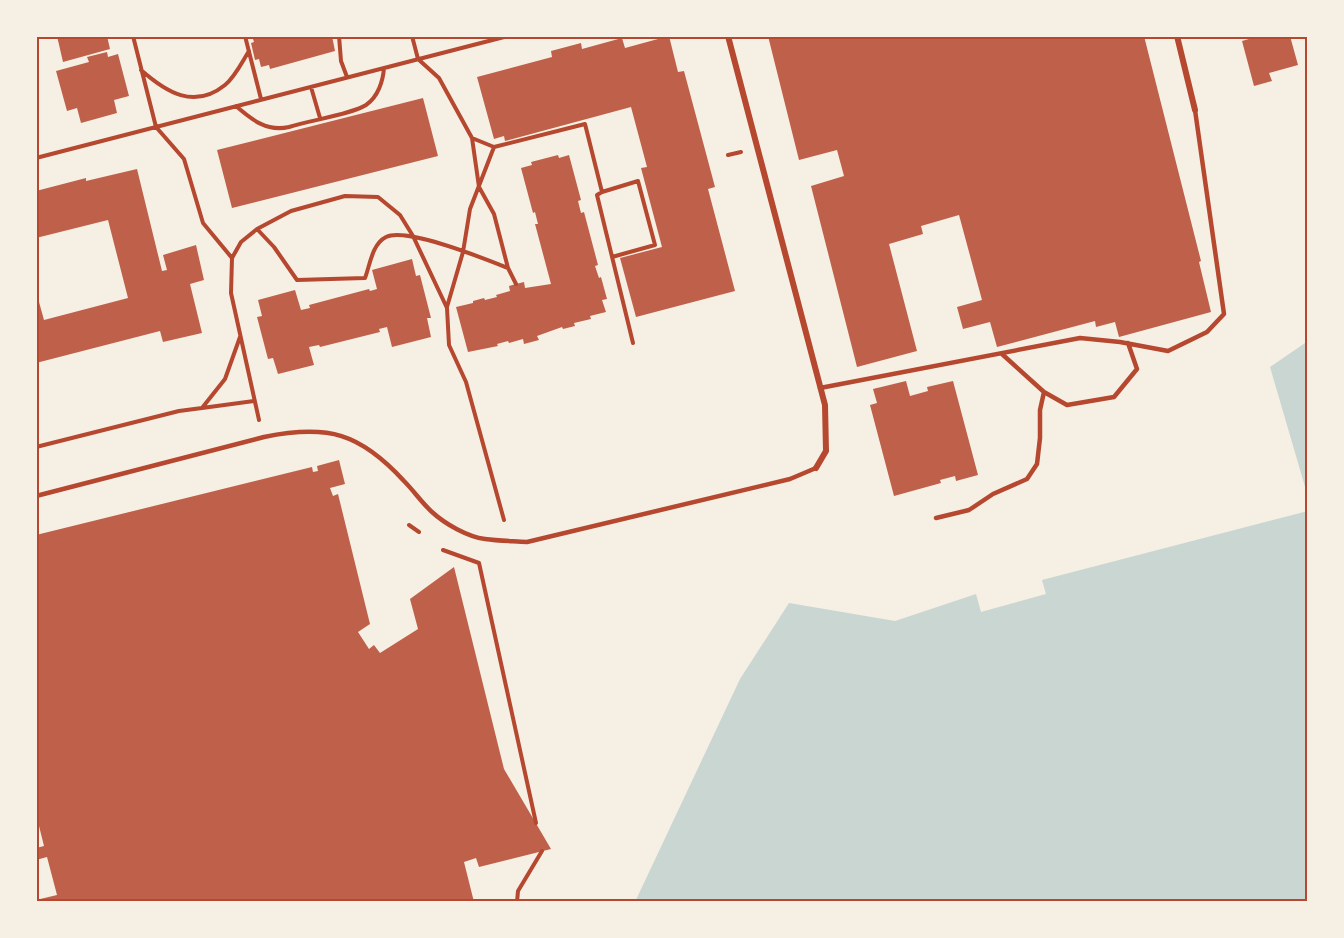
<svg xmlns="http://www.w3.org/2000/svg" width="1344" height="938" viewBox="0 0 1344 938" font-family="'Roboto Serif',serif">
<style>
.water{fill:#c9d6d2}
.building{fill:#bf614a}
.lines{fill:none;stroke-linecap:round;stroke-linejoin:round}
.path{stroke:#b5482f;stroke-width:4}
.service{stroke:#b5482f;stroke-width:4.5}
.minor{stroke:#b5482f;stroke-width:6}
.neatline{fill:none;stroke:#b5482f;stroke-width:2}
</style>
<rect width="100%" height="100%" fill="#f6efe4"/>
<!-- water -->
<path class="water" d="M1308,341v156l-38,-130z
M1308,511v391h-673l105,-223 49,-76 106,18 81,-27 5,18 65,-18 -4,-14z"/>
<!-- building -->
<path class="building" d="M57,36h50l3,13 -47,13z
M252,36h80l3,15 -65,18 -1,-4 -8,2 -2,-8 -4,1 -4,-17 3,-1z
M669,36l9,36 6,-1 31,116 -7,2 27,102 -99,26 -16,-59 42,-11 -21,-79 6,-1 -16,-60 -126,34 -1,-5 -10,3 -17,-62 75,-20 -1,-6 30,-8 1,6 40,-11 3,10z
M768,36h376l57,225 -2,1 12,50 -92,25 -4,-15 -19,5 -1,-6 -98,26 -7,-25 -27,7 -6,-22 25,-7 -23,-85 -38,11 2,8 -34,10 28,107 -60,16 -46,-181 33,-10 -7,-26 -38,10z
M1259,36h31l8,29 -29,8 3,8 -18,5 -12,-45z
M107,52l1,5 10,-3 11,42 -15,4 3,13 -36,10 -4,-15 -10,3 -11,-40 33,-9 -2,-5z
M423,98l15,58 -206,52 -15,-58z
M558,155l1,3 10,-3 12,45 -3,1 3,12 3,-1 14,53 -3,1 4,12 2,-1 6,22 -5,1 4,12 -16,4 1,3 -17,4 1,3 -12,3 -1,-2 -25,9 2,4 -15,4 -1,-5 -14,4 -1,-2 -11,3 1,2 -30,6 -12,-45 17,-4v-2l11,-3 1,2 12,-3 -1,-2 14,-4 -1,-5 7,-2 8,-2 1,6 26,-4 -16,-60h3l-3,-12 -2,1 -12,-45 11,-3 -1,-3z
M137,169l25,102 5,-1 -4,-15 33,-10 8,35 -14,4 12,49 -39,9 -3,-11 -124,32v-72l8,29 84,-22 -20,-78 -72,18v-47l50,-13v3z
M412,259l4,17 4,-1 11,43h-4l4,19 -39,10 -5,-20 -8,2 1,3 -60,15 -1,-2 -10,2 5,18 -36,9 -5,-16 -5,1 -11,-42 5,-1 -4,-16 37,-10 6,20 9,-2 -1,-3 60,-16 1,2 7,-2 -5,-19z
M906,381l4,15 18,-5 -1,-4 26,-6 25,94 -22,6 -1,-5 -15,4 1,3 -47,13 -24,-91 7,-2 -4,-14z
M339,460l6,24 -15,4 3,8 5,-2 32,130 -12,8 11,17 5,-4 6,8 38,-24 -8,-30 44,-32 50,202 47,80 -72,18 -3,-9 -12,4 10,40h-438v-2l21,-5 -10,-38 -11,3v-12l8,-2 -8,-32v-279l276,-68 1,5 5,-1 -1,-5z"/>
<g class="lines">
<!-- path -->
<path class="path" d="M133,36l23,91 28,32 19,64 29,35
M245,36l16,63
M339,36l2,25 6,16
M412,36l6,23 21,19 33,60 7,49 15,27 14,54 8,16
M141,70c25,22 53,40 84,15 10,-8 17,-23 24,-34
M311,87l9,31
M236,106c16,14 31,26 53,21 21,-7 61,-12 77,-22 12,-8 17,-24 18,-37
M494,147l91,-23 17,68 -5,3 36,148
M728,155l13,-3
M36,158l472,-122
M602,192l36,-11 17,64 -43,12
M257,229l17,18 23,33 68,-2c5,-13 7,-34 21,-41 21,-10 99,22 122,31
M447,307l16,-55 7,-43 24,-62 -22,-9
M240,337l-15,42 -23,29 52,-7
M259,420l-28,-127 1,-35 9,-16 16,-13 34,-18 54,-15 33,1 22,18 13,21 34,72 2,37 17,37 38,138
M36,447l143,-36 23,-3
M409,525l10,7
M443,550l36,13 57,260
M517,902l1,-11 24,-40"/>
<!-- service -->
<path class="service" d="M1002,354l42,38 23,13 47,-8 23,-28 -9,-26
M820,388l260,-50 40,4 48,9 39,-19 17,-18 -29,-204
M36,496l228,-59c64,-13 96,-4 140,44 10,10 18,22 28,31 13,12 36,25 53,27 14,2 28,2 42,3l263,-63 26,-11
M936,518l33,-8 24,-16 34,-15 10,-15 3,-26v-28l4,-18"/>
<!-- minor -->
<path class="minor" d="M728,36l97,369 1,46 -10,17
M1177,36l18,74"/>
</g>
<!-- border -->
<rect width="1344" height="938" fill="none" stroke="#f6efe4" stroke-width="75"/>
<rect x="38" y="38" width="1268" height="862" class="neatline"/>
</svg>
